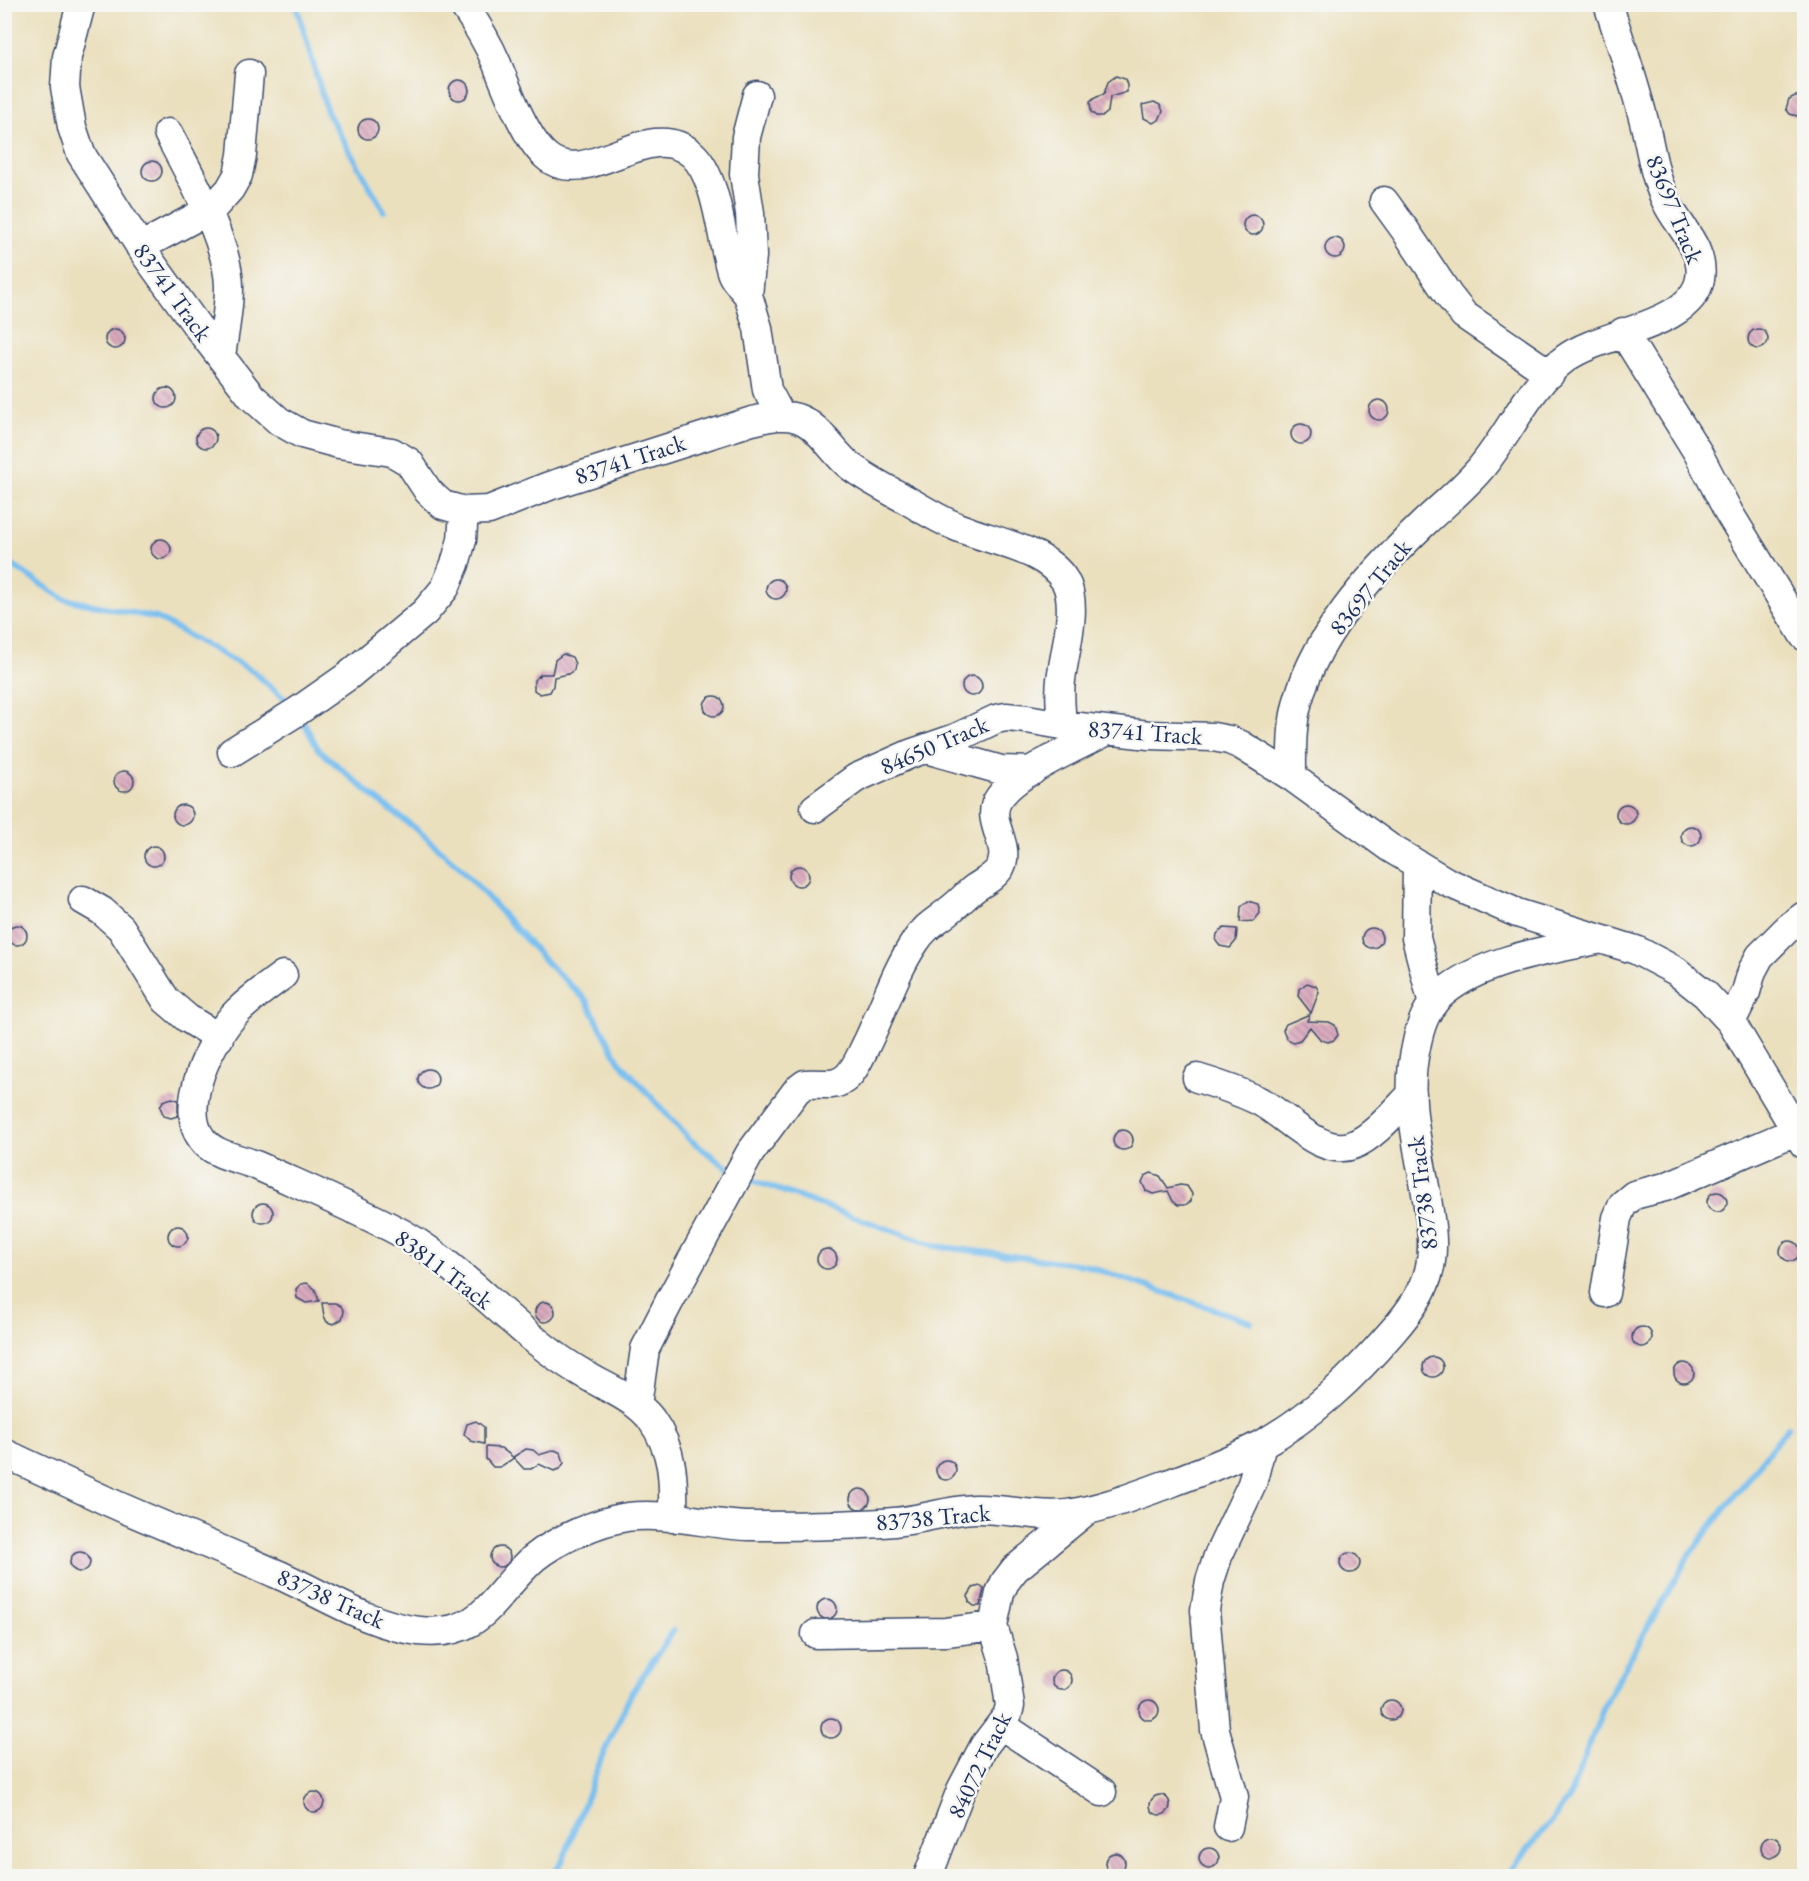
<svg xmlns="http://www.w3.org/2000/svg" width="1809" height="1881" viewBox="0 0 1809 1881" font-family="'EB Garamond',serif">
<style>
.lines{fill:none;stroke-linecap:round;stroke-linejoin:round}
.stream{stroke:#79bff0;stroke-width:6}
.building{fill:url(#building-back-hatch)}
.minor-casing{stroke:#3a4a6c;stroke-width:31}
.minor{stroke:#fff;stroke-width:28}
.labels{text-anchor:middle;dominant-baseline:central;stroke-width:5;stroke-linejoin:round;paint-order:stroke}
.street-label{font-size:24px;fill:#1b2f5e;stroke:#f6f6f2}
</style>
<defs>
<pattern id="building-back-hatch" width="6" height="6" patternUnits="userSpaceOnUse" patternTransform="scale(1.5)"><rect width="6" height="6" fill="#dbabbf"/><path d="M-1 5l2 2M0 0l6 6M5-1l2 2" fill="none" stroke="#b18c9e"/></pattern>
</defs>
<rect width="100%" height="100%" fill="#f6f6f2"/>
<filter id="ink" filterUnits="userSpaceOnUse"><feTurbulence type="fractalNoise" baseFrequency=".0167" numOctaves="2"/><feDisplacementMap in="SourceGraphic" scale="12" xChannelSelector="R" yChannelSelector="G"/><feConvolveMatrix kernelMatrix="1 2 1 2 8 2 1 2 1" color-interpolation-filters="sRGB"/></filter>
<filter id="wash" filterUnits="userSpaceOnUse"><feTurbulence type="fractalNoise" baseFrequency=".008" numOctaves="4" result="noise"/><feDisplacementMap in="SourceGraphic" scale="24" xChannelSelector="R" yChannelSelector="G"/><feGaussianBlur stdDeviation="1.35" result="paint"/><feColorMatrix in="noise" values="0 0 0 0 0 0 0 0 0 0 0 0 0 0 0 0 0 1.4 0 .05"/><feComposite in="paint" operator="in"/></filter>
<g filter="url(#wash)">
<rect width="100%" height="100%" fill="#ebe0be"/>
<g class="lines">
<!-- stream -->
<path class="stream" d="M296,4l31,108 57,99
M4,560l60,39 93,19 97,54 37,33
M301,717l17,32 62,53 35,26 45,39 88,97 38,36 33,61 70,78 43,32
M746,1178l189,68 149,19 167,57
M551,1876l12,-16 38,-101 31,-67 41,-61
M1506,1876l62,-76 39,-101 82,-144 99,-128"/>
</g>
<g id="blocks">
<!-- building -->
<path class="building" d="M1116,76l9,3 2,6v7l-17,5 -2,15 -5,4h-7l-5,-4 -1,-10 5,-4 9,-4 4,-12z
M449 90a10 10 0 1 1 20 0a10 10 0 1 1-20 0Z
M1795,96h9v22l-14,-4 -4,-5 3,-10z
M1154,102l6,3 3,6 -4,9 -6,3 -9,-5 -2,-13z
M358 129a10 10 0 1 1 20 0a10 10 0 1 1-20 0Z
M142 171a10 10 0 1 1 20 0a10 10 0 1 1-20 0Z
M1243 225a10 10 0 1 1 20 0a10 10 0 1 1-20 0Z
M1325 248a10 10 0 1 1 20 0a10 10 0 1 1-20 0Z
M1748 339a10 10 0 1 1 20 0a10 10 0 1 1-20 0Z
M105 339a10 10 0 1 1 20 0a10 10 0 1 1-20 0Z
M156 398a10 10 0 1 1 20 0a10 10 0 1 1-20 0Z
M1369 410a10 10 0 1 1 20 0a10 10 0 1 1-20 0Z
M1291 434a10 10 0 1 1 20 0a10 10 0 1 1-20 0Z
M196 438a10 10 0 1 1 20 0a10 10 0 1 1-20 0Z
M151 549a10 10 0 1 1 20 0a10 10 0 1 1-20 0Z
M766 589a10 10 0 1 1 20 0a10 10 0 1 1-20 0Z
M563,654l9,3 3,7 -1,6 -6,4 -14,3 -1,9 -3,6 -10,2 -6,-4v-10l7,-6h11l3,-14z
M962 686a10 10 0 1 1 20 0a10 10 0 1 1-20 0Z
M704 706a10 10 0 1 1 20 0a10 10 0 1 1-20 0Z
M114 781a10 10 0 1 1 20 0a10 10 0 1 1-20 0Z
M1616 814a10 10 0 1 1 20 0a10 10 0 1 1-20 0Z
M173 815a10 10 0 1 1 20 0a10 10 0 1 1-20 0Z
M1681 836a10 10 0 1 1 20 0a10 10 0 1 1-20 0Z
M144 856a10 10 0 1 1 20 0a10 10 0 1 1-20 0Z
M789 876a10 10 0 1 1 20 0a10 10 0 1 1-20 0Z
M1248,901l10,3 2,9 -6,8 -14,1 1,-15z
M7 935a10 10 0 1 1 20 0a10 10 0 1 1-20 0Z
M1362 938a10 10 0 1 1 20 0a10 10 0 1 1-20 0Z
M1224,928l13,1 -1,12 -6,7 -10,-2 -4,-5 1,-7z
M1307,983l9,3 3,6 -8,21 -13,-17 1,-7z
M1310,1014l-3,7 22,1 6,3 3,10 -4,5 -6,2 -7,-2 -11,-13 -10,13 -7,2 -6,-3 -4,-9 3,-6z
M418 1079a10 10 0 1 1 20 0a10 10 0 1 1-20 0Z
M172,1098l6,2v16l-7,2 -7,-2 -4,-9 3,-6z
M1113 1140a10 10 0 1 1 20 0a10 10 0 1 1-20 0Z
M1151,1173l9,3 8,12 12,-3 7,1 5,8 -1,7 -6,4h-7l-5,-4 -5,-10 -15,3 -7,-3 -4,-9 3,-6z
M1707 1202a10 10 0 1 1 20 0a10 10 0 1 1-20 0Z
M253 1213a10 10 0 1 1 20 0a10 10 0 1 1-20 0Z
M168 1236a10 10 0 1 1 20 0a10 10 0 1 1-20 0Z
M1780 1251a10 10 0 1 1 20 0a10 10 0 1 1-20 0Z
M817 1259a10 10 0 1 1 20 0a10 10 0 1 1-20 0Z
M307,1283l8,6 4,12 -13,2 -9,-5 -1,-9 5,-5z
M535 1312a10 10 0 1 1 20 0a10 10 0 1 1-20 0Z
M322,1303h13l6,3 3,6 -2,7 -8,5 -7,-2 -3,-6z
M1632 1337a10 10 0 1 1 20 0a10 10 0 1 1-20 0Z
M1423 1367a10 10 0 1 1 20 0a10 10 0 1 1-20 0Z
M1674 1373a10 10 0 1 1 20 0a10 10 0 1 1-20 0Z
M476,1421l8,6v17l-13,-3 -7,-7 3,-10z
M486,1447l15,1 13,10 -14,9h-7l-7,-8z
M526,1449l7,1 6,5 16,-5 6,3 3,10 -4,6 -6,2 -15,-7 -8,5h-7l-11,-12z
M936 1470a10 10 0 1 1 20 0a10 10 0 1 1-20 0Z
M850 1499a10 10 0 1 1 20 0a10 10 0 1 1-20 0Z
M490 1557a10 10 0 1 1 20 0a10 10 0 1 1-20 0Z
M70 1562a10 10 0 1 1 20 0a10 10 0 1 1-20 0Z
M1340 1563a10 10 0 1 1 20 0a10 10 0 1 1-20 0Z
M980,1586l4,3 -4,17h-6l-5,-4 -1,-6 5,-8z
M817 1609a10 10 0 1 1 20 0a10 10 0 1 1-20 0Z
M1052 1680a10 10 0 1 1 20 0a10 10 0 1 1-20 0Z
M1381 1710a10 10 0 1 1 20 0a10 10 0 1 1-20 0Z
M1139 1710a10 10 0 1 1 20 0a10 10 0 1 1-20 0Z
M821 1728a10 10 0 1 1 20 0a10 10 0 1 1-20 0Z
M304 1802a10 10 0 1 1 20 0a10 10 0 1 1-20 0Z
M1150 1805a10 10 0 1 1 20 0a10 10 0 1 1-20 0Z
M1761 1847a10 10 0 1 1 20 0a10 10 0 1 1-20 0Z
M1199 1858a10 10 0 1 1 20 0a10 10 0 1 1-20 0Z
M1105 1863a10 10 0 1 1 20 0a10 10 0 1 1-20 0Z"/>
</g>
</g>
<g filter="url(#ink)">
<use href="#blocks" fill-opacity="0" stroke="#3a4a6c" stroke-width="1.5"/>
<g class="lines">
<!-- minor casing -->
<g class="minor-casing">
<path id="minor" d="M81,4l-14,53 -2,30 7,40 9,27 64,100 52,72 54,70 28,25 23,13 37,10 53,8 17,10 19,29 6,6 9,8 21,6 25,-1 60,-24 203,-65c14,-3 31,-8 45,-3 22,7 36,35 53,48 17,13 37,23 55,33 16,9 31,19 48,26 33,16 92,22 112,56 14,24 -1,72 -4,99 -2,15 0,30 1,45l87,10 64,2 16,3 12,5 51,32 98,71 57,34 70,31 119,37 40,21 29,23 26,28 73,122
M463,4c13,19 25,39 34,60 10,25 29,75 49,92 41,36 102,-41 146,-2 22,19 28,70 34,97 2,7 3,16 6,23 3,7 11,15 16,21
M757,95l-11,42 -2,37 6,39 2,43 -4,39 10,33 9,62 14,26
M168,133c21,40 61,110 61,154 0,23 -5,47 -8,69
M1384,201l21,29 44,66 15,19 86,59
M140,247l73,-39 17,-19 8,-14 4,-20 7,-81
M1623,332l75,121 31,60 75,123
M926,749l75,21 31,1
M232,752l66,-41 50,-35 77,-64 20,-24 10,-24 7,-24 2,-29
M1292,777c0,-21 -1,-42 3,-63 14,-74 77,-141 129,-191 19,-18 39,-34 56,-54 29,-34 50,-85 86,-111 35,-26 125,-31 134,-79 5,-29 -20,-51 -32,-74 -14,-26 -17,-56 -24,-84 -10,-39 -23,-78 -36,-117
M815,808l41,-30 54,-24 46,-16 40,-19 10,-2 21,2 35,6
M1417,865l-1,73 17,66
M83,900l19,11 19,17 45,72 21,18 32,20
M283,975c-16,12 -32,23 -46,37 -25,25 -60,95 -35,127 12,17 38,19 56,27 44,20 89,39 132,61 72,35 123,107 194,147 22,14 51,24 67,45 23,32 23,61 22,99
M1731,1022l15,-30 6,-21 8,-15 28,-28 16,-12
M1197,1078c20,6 41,13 60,22 28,13 63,58 96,45 21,-8 43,-35 59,-51
M1605,1293l12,-75 6,-14 11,-9 31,-8 131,-56
M637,1405l8,-56 24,-47 81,-149 47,-63 8,-6c17,-2 30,5 43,-8 8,-8 13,-21 18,-31 17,-34 28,-72 49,-103 11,-17 22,-21 36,-33 9,-7 16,-15 24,-21 9,-6 19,-11 25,-20 13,-23 -17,-48 -1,-70 18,-27 79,-51 108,-67
M4,1453c35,16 69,32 103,48 56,25 114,48 170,73 46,20 91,51 142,57 65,7 74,-37 115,-73 22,-18 65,-37 93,-41 40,-5 83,8 123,9 48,0 97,0 144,-4 27,-2 54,-12 81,-13 31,-1 61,9 92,5 34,-5 67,-18 98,-29 32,-12 65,-24 95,-40 52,-28 94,-69 132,-113 15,-17 32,-39 37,-61 6,-23 2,-48 -2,-72 -8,-50 -23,-101 -11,-152 4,-21 10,-40 27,-54 39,-33 105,-43 154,-53
M816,1634l130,-2 47,-6
M1001,1725l101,67
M1228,1827l6,-30 -19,-67 -10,-120 5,-29 8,-25 34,-72 10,-40
M928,1876l33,-86 23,-44 23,-30 3,-10 -7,-48 -10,-32 7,-33 5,-11 10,-13 71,-58"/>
</g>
<!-- minor -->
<use href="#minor" class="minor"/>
</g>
</g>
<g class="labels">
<!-- street labels -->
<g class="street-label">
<text transform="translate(1675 209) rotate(68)">83697 Track</text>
<text transform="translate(173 292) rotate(54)">83741 Track</text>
<text transform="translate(630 459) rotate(-18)">83741 Track</text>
<text transform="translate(1370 587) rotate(-51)">83697 Track</text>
<text transform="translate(1145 732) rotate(4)">83741 Track</text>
<text transform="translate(934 745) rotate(-23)">84650 Track</text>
<text transform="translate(1422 1193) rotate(-97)">83738 Track</text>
<text transform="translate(444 1269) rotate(37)">83811 Track</text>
<text transform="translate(933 1517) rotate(-5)">83738 Track</text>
<text transform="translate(331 1598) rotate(24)">83738 Track</text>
<text transform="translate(979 1765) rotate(-64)">84072 Track</text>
</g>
</g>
<!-- margin -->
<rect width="1809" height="1881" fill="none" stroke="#f6f6f2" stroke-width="24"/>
</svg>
